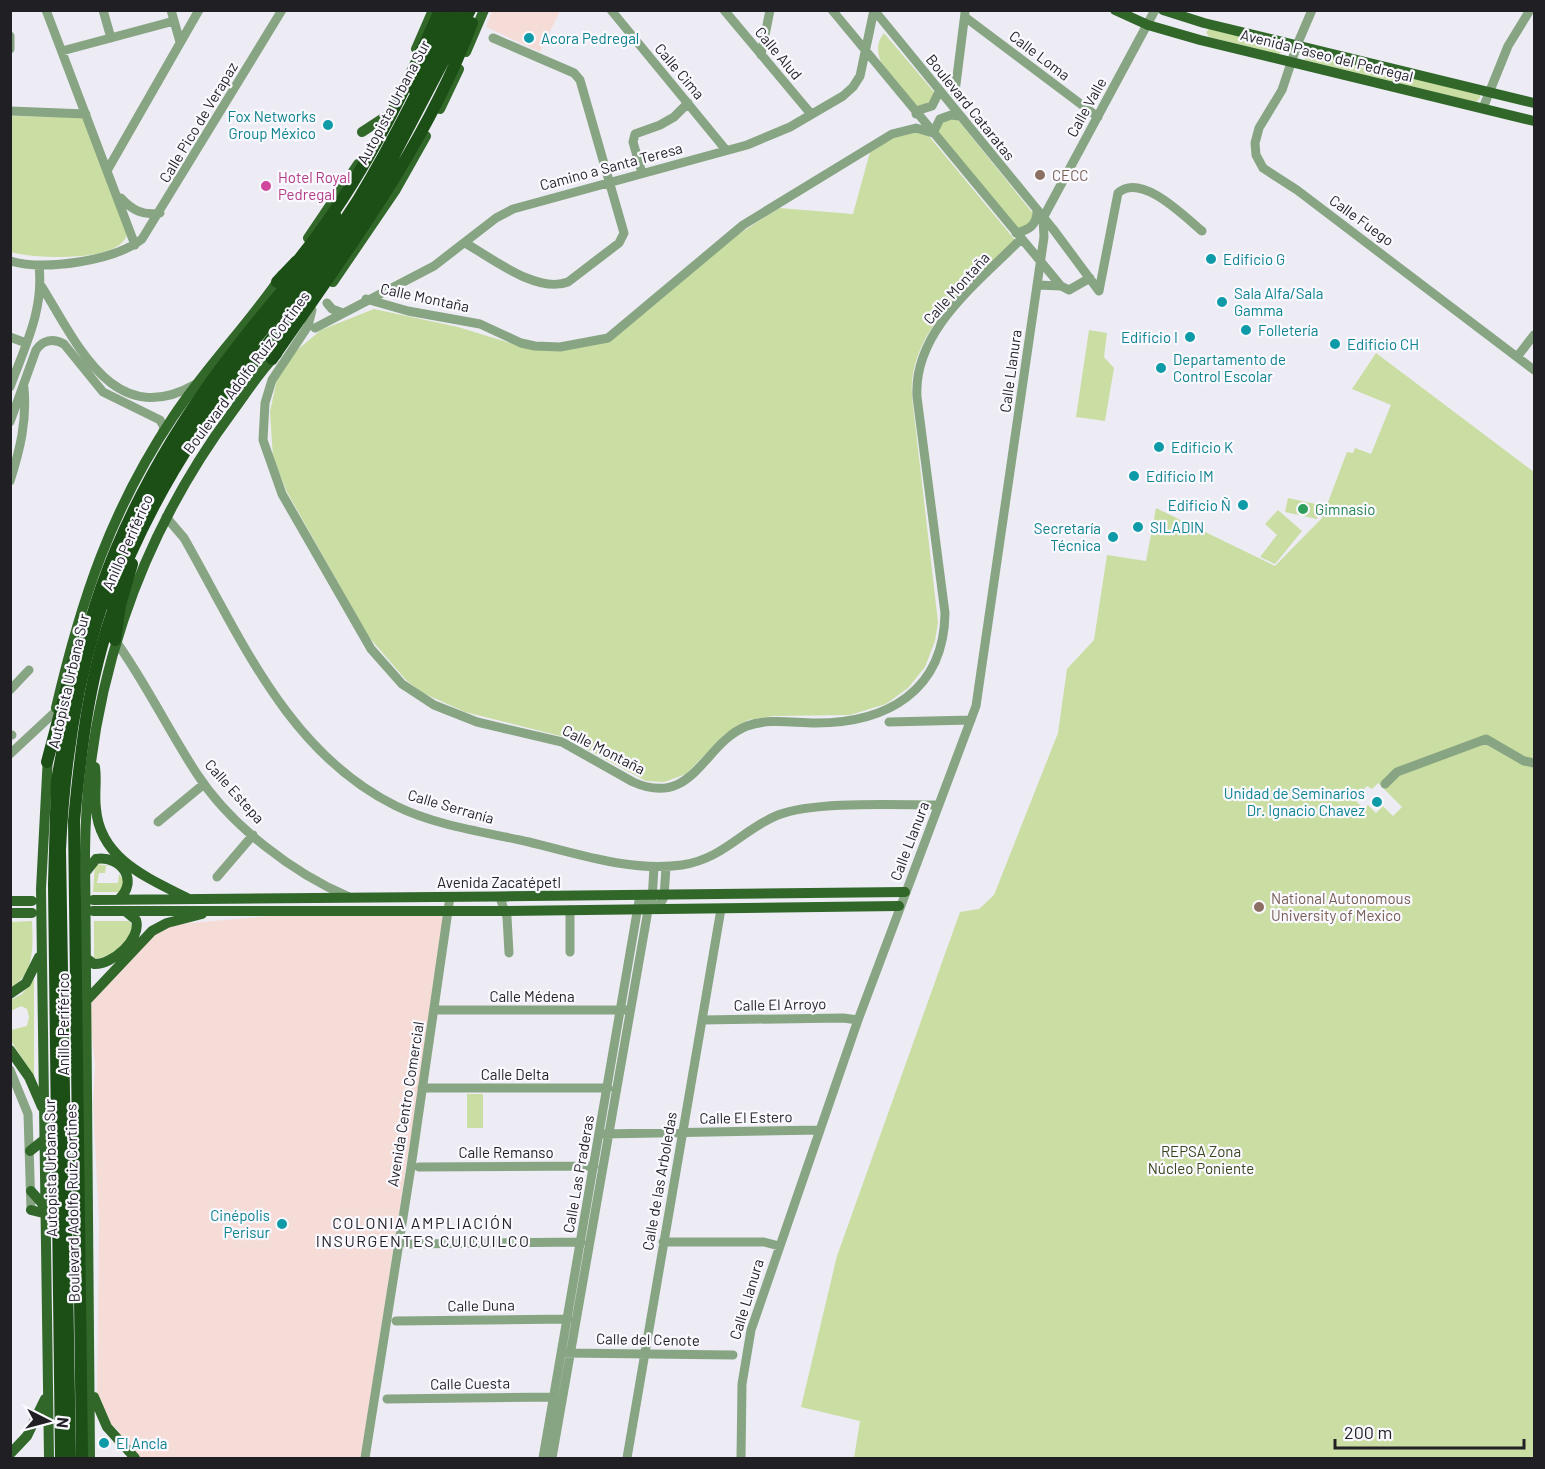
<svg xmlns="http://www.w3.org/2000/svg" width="1545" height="1469" viewBox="0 0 1545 1469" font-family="Barlow,sans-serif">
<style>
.commercial{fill:#f6dcd7}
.green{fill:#cadda2;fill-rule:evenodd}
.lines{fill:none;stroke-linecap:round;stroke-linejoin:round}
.minor{stroke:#88a583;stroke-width:9}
.major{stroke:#31682a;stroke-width:10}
.highway{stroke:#1b4f15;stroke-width:12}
.highway-bridge{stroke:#1b4f15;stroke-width:12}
.culture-dot{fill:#0f9aa8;stroke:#faf9ff;stroke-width:2}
.education-dot{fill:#8d6e63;stroke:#faf9ff;stroke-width:2}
.hotel-dot{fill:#d1479c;stroke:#faf9ff;stroke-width:2}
.leisure-dot{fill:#2e9e5b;stroke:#faf9ff;stroke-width:2}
.labels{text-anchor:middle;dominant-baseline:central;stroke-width:4.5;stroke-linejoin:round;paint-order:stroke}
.culture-label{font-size:15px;fill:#0d838f;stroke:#faf9ff;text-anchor:start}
.street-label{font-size:15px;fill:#201f23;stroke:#faf9ff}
.education-label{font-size:15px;fill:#785e54;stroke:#faf9ff;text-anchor:start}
.hotel-label{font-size:15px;fill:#b23c85;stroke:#faf9ff;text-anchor:start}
.leisure-label{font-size:15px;fill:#27864d;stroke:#faf9ff;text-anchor:start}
.park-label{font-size:15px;fill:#39451c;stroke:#faf9ff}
.neighbourhood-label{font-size:16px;letter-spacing:1.5px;fill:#201f23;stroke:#faf9ff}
</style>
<rect width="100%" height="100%" fill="#edecf5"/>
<!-- commercial -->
<path class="commercial" d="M492,11v-1l68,1 -20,41 -54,-25z
M445,915l-84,543h-218l-10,-5 -10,-12 -5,-11 -9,-7 -12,-27 2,-175 -6,-117 2,-40 -6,-50 4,-15 62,-66 13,-8 101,-9z"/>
<!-- green -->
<path class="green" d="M1209,29l73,18 1,3 -4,4 -70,-17 -3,-5z
M884,33l50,59 1,8 -17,9c-15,-18 -55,-51 -34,-76z
M1306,52l174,42v4l-4,4 -171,-42 -2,-5z
M10,116l73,1 44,117c-6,29 -93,25 -116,18z
M948,118l10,2 77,96 -4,7 -12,8 -81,-98 1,-6z
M916,131l12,4 87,105c-44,44 -107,89 -103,157l26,225 -3,19 -10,26 -17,21 -22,16 -36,11 -77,1 -25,4 -24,15 -38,39 -22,8 -18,-1 -82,-44 -99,-25 -42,-19 -17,-13 -38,-44 -81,-144 -14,-34 -3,-46 7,-33 13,-23 31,-26 53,-21 84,18 65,20 90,-8 118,-100 48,-31 74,6 17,-62 24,-15z
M1089,330l18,3 -3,24 10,11 -9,53 -29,-4z
M1376,353l158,119v986h-680l6,-37 -59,-14 36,-151 123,-344 19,-3 15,-14 64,-162 9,-64 27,-29 13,-85 39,6 10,-53 119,58 47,-48 25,-66 6,1 2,-5 16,6 20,-49 -39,-16zM1378,783l24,24 -9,9 -10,-10 -7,7 -8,-8 -4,4 -10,-10 13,-13 5,3z
M1288,498l32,7 -3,14 -32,-7z
M1278,510l24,21 -27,33 -15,-7 17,-22 -12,-11z
M95,864l16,2h-5l-1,7h-6l-2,10h21l1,-9 5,7 -3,11h-28z
M32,921c1,24 3,54 -21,66v-65z
M94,921h35l4,6c-6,18 -21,30 -39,32z
M34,979v97l-23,-35v-11l16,-4 2,-9 -2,-8 -6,-3 -10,5v-11l11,-6z
M467,1094h16v34h-16z"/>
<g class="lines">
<!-- minor -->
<path class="minor" d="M46,10l89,235
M103,10l8,28
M171,10l9,32
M611,10l115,140
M724,10l87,104
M832,10l229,276
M874,10l179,219 46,62
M1312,10l-15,35 -15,45 -23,38 -4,15 1,12 7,13 34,22 237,180
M965,17l133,100
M10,36v13
M62,51l112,-30
M761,55l9,-45
M955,92l10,-79
M1483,108l25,-62 22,-36
M10,111l76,3
M916,114v-3l16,-5 7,-14
M108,169l91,-159
M642,173l-9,-31 2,-8 25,-9 14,-8 14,-14
M121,198c11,12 22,18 39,15
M1043,218l112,-208
M1016,233c13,-3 21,-8 21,-22
M465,243c27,15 72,51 103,39l51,-39 5,-10 -44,-153 -6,-7 -81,-35
M10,261c35,10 104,0 132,-22l140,-229
M1037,285l24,1 8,4 21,-12
M42,287c36,58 72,144 154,97
M1099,291l19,-98c23,-21 66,23 84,38
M366,299l42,12 72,13 41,19 14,3 25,1 48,-9 135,-113 149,-91 24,-6 17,5 7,-14 11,-4 8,1
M327,303l5,6 11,4
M312,310l-4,16 -36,54 -7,23 -2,37 19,54 89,155 31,35 32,21 43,17 85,20 71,40c61,27 70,-39 114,-56 22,-8 46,-3 69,-3 71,0 128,-32 129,-110l-28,-216c-4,-67 62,-115 104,-158
M315,328l119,-62 62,-48 17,-9 234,-64 43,-18 53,-31 10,-9 7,-11 14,-66
M10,337l16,6
M1517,357l17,-22
M10,387c15,-41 34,-77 29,-121
M10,422l26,-72c7,-10 17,-12 28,-6l39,48 57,28 4,7 -2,7
M10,481c10,-31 17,-60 14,-93
M166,517l18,21c57,100 104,215 212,268 41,20 89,26 133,36 49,12 102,30 153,23 41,-6 61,-36 96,-50 36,-14 119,-10 160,-10
M115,640c31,43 53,90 82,134 34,52 96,99 152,123
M10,690l19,-20
M889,722l82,-2
M10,735h2
M10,754l44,-41
M1385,784l12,-12 89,-33 38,22 10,2
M158,822l46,-38
M217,877l36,-42
M500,898l7,19 2,36
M652,901l2,-34
M658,908l6,-11 2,-30
M570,910v42
M435,1010h192
M702,1020l141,-2 15,2
M10,1070l18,44 3,96
M422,1088h186
M603,1134l217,-4
M419,1167l175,-1
M663,1242h101l15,4
M407,1244l174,-2
M396,1321l172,-2
M565,1353l168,2
M387,1399l167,-2
M365,1458l46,-291 39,-270
M543,1458l97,-563
M552,1458l95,-542 1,-21
M627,1458l94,-549
M741,1458l1,-74 9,-54 107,-310 118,-314 68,-469 -1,-19"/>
<!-- major -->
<path class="major" d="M1115,10l33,15 52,15 334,81
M1163,10l41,13 330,80
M416,49l17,-39
M466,52l18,-42
M440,109l19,-40
M362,132l23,-15
M308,238l50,-74
M333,282l62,-91 31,-55
M56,708c25,-108 55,-198 117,-291 33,-50 75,-92 109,-142
M48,756l-7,133 8,569
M95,767c2,14 -1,28 1,42 4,50 52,69 91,89
M85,873l11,-14c25,-4 44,22 22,41
M93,900c271,-3 541,-4 812,-8
M10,901h22
M93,911h411l395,-5
M10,913h22
M86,958l8,6c18,1 48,-25 42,-44l-11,-9
M10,994l16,-11 13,-26
M86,1001l66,-70 15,-8 35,-9
M10,1050l19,27 13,30
M30,1151l15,-12
M31,1191l16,18
M31,1210l16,4
M94,1397l13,30 28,31
M10,1454l17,-18 18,-37
M90,1458l-5,-605c1,-160 52,-313 148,-442 14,-19 27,-40 44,-57"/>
<!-- highway -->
<path class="highway" d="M411,87l38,-77
M277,282l20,-21
M272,359c74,-107 154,-213 200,-336
M253,363l47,-61 69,-99 101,-193
M115,640l5,-35 12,-41
M80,663c25,-117 87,-227 160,-320 32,-42 69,-80 96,-126
M47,762l29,-109
M61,1458l-7,-574 3,-104 10,-53
M82,1458l-8,-637c7,-76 16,-154 45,-226"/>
<!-- highway-bridge -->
<path class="highway-bridge" d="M300,258c60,-75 102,-160 140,-248
M110,604c34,-93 85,-176 147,-253
M70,1458l-10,-608c7,-162 44,-299 136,-433 27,-41 60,-78 91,-116 25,-32 49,-67 71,-101 37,-61 68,-125 99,-190"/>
</g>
<!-- markers -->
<g class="culture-dot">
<circle cx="529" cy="38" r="6"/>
<circle cx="328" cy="125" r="6"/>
<circle cx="1211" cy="259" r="6"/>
<circle cx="1222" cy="302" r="6"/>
<circle cx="1246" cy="330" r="6"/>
<circle cx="1190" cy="337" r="6"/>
<circle cx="1335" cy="344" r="6"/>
<circle cx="1161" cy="368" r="6"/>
<circle cx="1159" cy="447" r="6"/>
<circle cx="1134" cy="476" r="6"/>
<circle cx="1243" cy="505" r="6"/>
<circle cx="1138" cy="527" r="6"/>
<circle cx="1113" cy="537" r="6"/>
<circle cx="1377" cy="802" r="6"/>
<circle cx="282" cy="1224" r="6"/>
<circle cx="104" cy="1443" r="6"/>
</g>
<g class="education-dot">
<circle cx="1040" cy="175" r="6"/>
<circle cx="1259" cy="907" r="6"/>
</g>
<circle class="hotel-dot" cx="266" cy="186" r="6"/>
<circle class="leisure-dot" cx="1303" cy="509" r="6"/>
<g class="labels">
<!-- culture labels -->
<g class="culture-label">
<text x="541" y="38">Acora Pedregal</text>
<text x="316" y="116" text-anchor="end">Fox Networks<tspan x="316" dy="17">Group México</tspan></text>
<text x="1223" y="259">Edificio G</text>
<text x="1234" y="293">Sala Alfa/Sala<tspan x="1234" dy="17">Gamma</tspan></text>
<text x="1258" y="330">Folletería</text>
<text x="1178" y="337" text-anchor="end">Edificio I</text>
<text x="1347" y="344">Edificio CH</text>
<text x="1173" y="359">Departamento de<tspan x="1173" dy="17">Control Escolar</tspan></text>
<text x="1171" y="447">Edificio K</text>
<text x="1146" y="476">Edificio IM</text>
<text x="1231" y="505" text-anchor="end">Edificio Ñ</text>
<text x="1150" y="527">SILADIN</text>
<text x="1101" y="528" text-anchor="end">Secretaría<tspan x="1101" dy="17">Técnica</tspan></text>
<text x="1365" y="793" text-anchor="end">Unidad de Seminarios<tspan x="1365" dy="17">Dr. Ignacio Chavez</tspan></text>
<text x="270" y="1215" text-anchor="end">Cinépolis<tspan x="270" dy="17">Perisur</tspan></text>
<text x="116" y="1443">El Ancla</text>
</g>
<!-- street labels -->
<g class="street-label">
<text transform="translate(779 53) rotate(50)">Calle Alud</text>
<text transform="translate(1040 55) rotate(37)">Calle Loma</text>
<text transform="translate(1327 55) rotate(14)">Avenida Paseo del Pedregal</text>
<text transform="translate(680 71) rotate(50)">Calle Cima</text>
<text transform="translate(393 102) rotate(-62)">Autopista Urbana Sur</text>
<text transform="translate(971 107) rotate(51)">Boulevard Cataratas</text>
<text transform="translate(1086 107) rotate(-61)">Calle Valle</text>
<text transform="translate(198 122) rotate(-59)">Calle Pico de Verapaz</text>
<text transform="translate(611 166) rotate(-15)">Camino a Santa Teresa</text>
<text transform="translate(1362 220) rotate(36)">Calle Fuego</text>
<text transform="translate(956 288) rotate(-48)">Calle Montaña</text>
<text transform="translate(425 297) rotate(12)">Calle Montaña</text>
<text transform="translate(1010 371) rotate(-82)">Calle Llanura</text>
<text transform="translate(246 372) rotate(-53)">Boulevard Adolfo Ruiz Cortines</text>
<text transform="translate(127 542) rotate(-66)">Anillo Periférico</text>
<text transform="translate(68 681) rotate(-77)">Autopista Urbana Sur</text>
<text transform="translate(604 749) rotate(27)">Calle Montaña</text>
<text transform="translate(235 791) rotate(48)">Calle Estepa</text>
<text transform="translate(451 806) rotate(16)">Calle Serranía</text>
<text transform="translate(909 841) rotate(-69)">Calle Llanura</text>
<text x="499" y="882">Avenida Zacatépetl</text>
<text x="532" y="996">Calle Médena</text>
<text transform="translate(780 1004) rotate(-1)">Calle El Arroyo</text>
<text transform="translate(63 1024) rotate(-90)">Anillo Periférico</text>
<text x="515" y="1074">Calle Delta</text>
<text transform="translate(405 1104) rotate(-81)">Avenida Centro Comercial</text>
<text transform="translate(746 1117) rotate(-1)">Calle El Estero</text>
<text x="506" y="1152">Calle Remanso</text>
<text transform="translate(50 1168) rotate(-91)">Autopista Urbana Sur</text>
<text transform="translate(578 1174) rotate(-80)">Calle Las Praderas</text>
<text transform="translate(659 1181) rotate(-80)">Calle de las Arboledas</text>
<text transform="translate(72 1203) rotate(-91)">Boulevard Adolfo Ruiz Cortines</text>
<text transform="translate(746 1299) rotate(-73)">Calle Llanura</text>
<text transform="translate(481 1305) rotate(-1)">Calle Duna</text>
<text transform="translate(648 1339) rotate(1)">Calle del Cenote</text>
<text transform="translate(470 1383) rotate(-1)">Calle Cuesta</text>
</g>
<!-- education labels -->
<g class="education-label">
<text x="1052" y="175">CECC</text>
<text x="1271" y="898">National Autonomous<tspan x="1271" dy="17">University of Mexico</tspan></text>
</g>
<!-- hotel labels -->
<g class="hotel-label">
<text x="278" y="177">Hotel Royal<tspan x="278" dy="17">Pedregal</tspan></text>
</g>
<!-- leisure labels -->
<g class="leisure-label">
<text x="1315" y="509">Gimnasio</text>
</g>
<!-- park labels -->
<g class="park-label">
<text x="1201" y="1151">REPSA Zona<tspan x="1201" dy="17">Núcleo Poniente</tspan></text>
</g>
<!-- neighbourhood labels -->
<g class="neighbourhood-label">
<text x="423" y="1222">COLONIA AMPLIACIÓN<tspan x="423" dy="18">INSURGENTES CUICUILCO</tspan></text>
</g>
</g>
<!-- border -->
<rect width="1545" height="1469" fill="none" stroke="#201f23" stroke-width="24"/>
<!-- north arrow -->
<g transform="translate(48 1421) rotate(96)" stroke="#faf9ff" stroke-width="4.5" paint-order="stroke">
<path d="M0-4.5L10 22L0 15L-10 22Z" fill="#201f23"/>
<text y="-9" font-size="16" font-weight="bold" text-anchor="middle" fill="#201f23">N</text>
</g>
<!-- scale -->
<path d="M1335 1439v9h189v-9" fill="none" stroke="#201f23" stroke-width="3"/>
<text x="1344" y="1439" font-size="18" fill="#201f23" stroke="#faf9ff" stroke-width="4.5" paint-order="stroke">200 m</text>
</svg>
